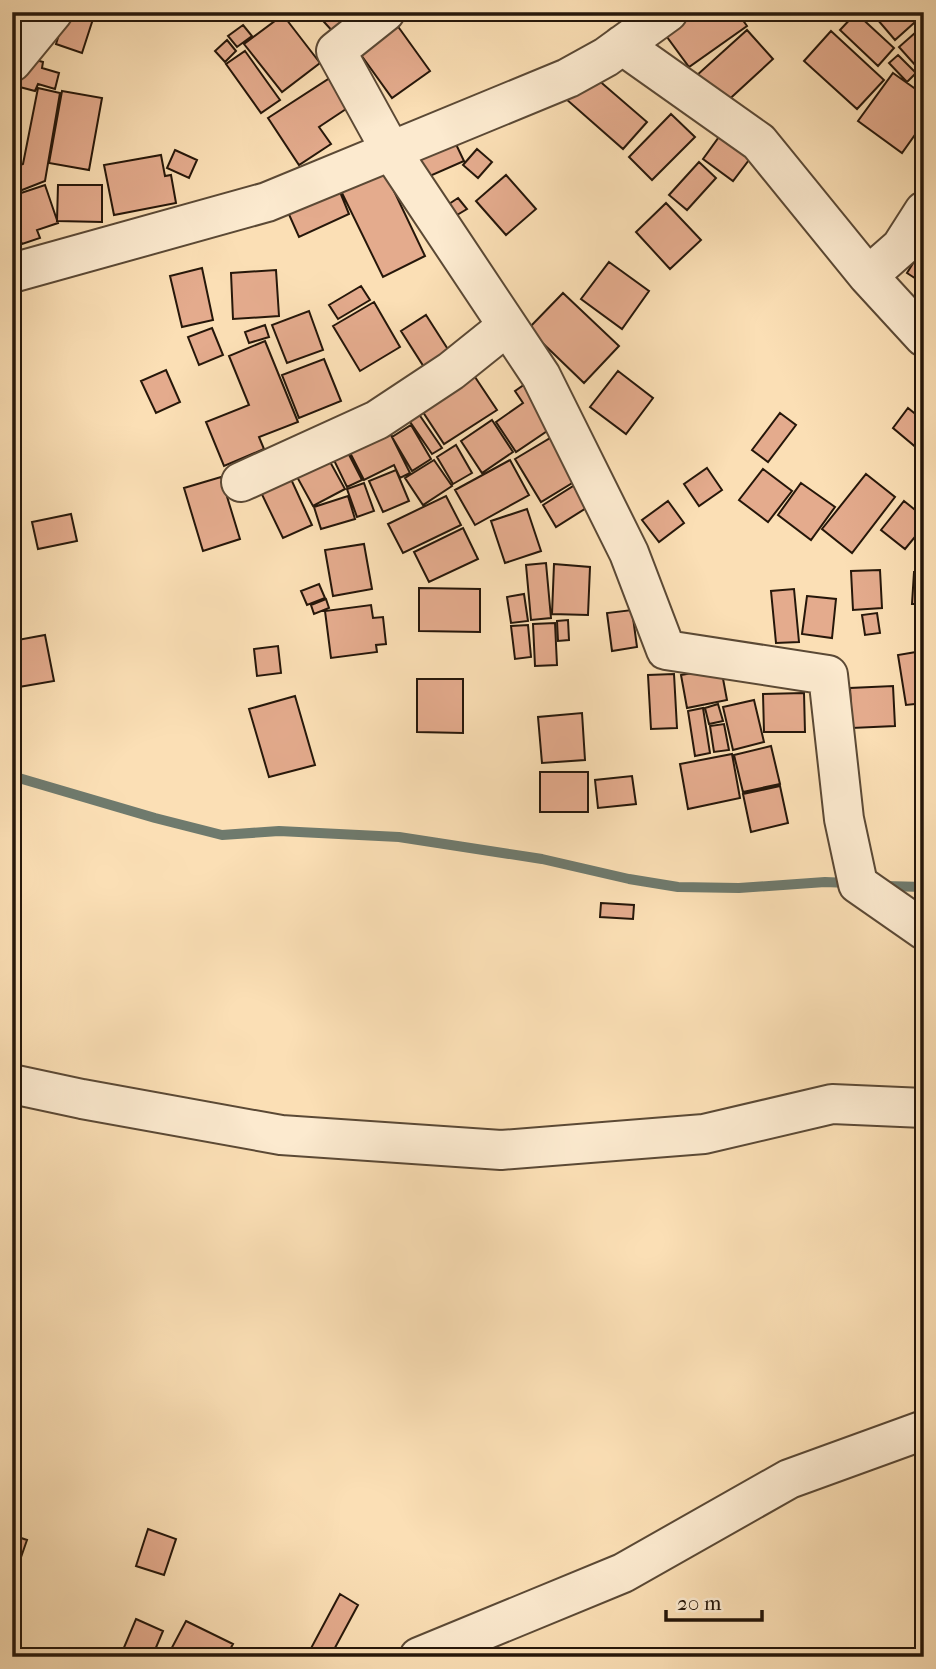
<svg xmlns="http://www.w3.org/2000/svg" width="936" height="1669" viewBox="0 0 936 1669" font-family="'IM FELL French Canon',serif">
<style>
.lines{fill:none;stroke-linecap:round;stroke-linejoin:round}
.stream{stroke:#6f7a6d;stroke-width:10}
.building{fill:#e4ab8d;stroke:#26170a;stroke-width:2}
.minor-casing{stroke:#5b4935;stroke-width:42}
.minor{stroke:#fceacf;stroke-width:38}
</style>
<rect width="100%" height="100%" fill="#fbdfb5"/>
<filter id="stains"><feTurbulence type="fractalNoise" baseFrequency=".00286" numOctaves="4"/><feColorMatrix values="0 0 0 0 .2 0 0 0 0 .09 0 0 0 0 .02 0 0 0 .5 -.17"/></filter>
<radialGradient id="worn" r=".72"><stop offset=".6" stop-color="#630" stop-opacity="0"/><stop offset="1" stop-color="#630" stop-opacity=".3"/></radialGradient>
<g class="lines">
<!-- stream -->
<path class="stream" d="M12,776l143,42 67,17 57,-4 120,6 143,22 87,20 49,8 61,1 86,-6 24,1
M885,886l39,1"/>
</g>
<!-- building -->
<path class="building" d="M12,12h11l-11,17z
M66,12l27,7 -11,34 -26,-9z
M315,12h43l-23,22z
M679,12h58l10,14 -58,41 -30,-41z
M871,12h53v2l-29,26z
M856,13l38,35 -16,18 -38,-36z
M389,14l41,57 -38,27 -41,-57z
M283,15l37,48 -38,29 -38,-48z
M243,25l9,11 -15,11 -9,-11z
M924,25v50l-25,-28z
M747,30l26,29 -50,46 -27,-29z
M831,31l53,49 -27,29 -53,-48z
M227,40l9,11 -11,11 -10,-11z
M245,51l35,49 -19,13 -35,-49z
M18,55l25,7 -1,6 17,5 -4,16 -17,-5 -3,7 -23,-6z
M898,55l18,18 -9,9 -18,-19z
M589,72l58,50 -24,27 -57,-50z
M893,73l31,22v27l-22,31 -44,-32z
M333,76l19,29 -33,22 12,17 -32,21 -31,-47z
M38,88l22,5 -15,88 -33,13v-26l11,-4z
M62,91l40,7 -13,72 -40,-7z
M671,114l24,23 -43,43 -23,-23z
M724,130l31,22 -22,29 -30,-22z
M453,138l11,23 -50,22 -10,-23z
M477,149l15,13 -14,16 -15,-13z
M175,150l22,10 -8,18 -22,-10z
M161,155l4,21 6,-1 5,28 -62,12 -10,-50z
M699,162l17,16 -29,32 -18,-15z
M384,170l41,86 -42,21 -42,-86z
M506,175l30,34 -30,26 -30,-34z
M45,185l13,38 -21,7 3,8 -18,6 -4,-8 -6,2v-42z
M58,185h44v37l-45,-1z
M338,187l11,27 -50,23 -12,-27z
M458,198l9,11 -10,6 -8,-11z
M666,203l35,37 -31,29 -34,-37z
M923,247l1,1v36l-17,-11z
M609,262l40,29 -27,38 -41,-30z
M202,268l11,52 -31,7 -12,-51z
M276,270l3,46 -46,3 -2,-46z
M361,286l9,14 -32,19 -9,-14z
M563,293l56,53 -35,37 -56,-54z
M374,302l26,45 -40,24 -27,-45z
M309,311l14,39 -36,13 -15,-38z
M426,315l23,36 -25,16 -23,-36z
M265,325l4,12 -20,6 -4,-11z
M212,328l11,27 -24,10 -11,-28z
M265,341l33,81 -39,15 5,12 -40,17 -18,-44 43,-17 -20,-49z
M324,359l17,42 -42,17 -17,-43z
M469,368l28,42 -53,34 -27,-41z
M166,370l14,32 -24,11 -15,-32z
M618,371l35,27 -27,36 -36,-27z
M531,380l28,43 -43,29 -20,-30 27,-19 -8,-12z
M414,407l28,41 -10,6 -28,-41z
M908,408l16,13v33l-31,-26z
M780,413l16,12 -28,37 -16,-12z
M492,420l21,32 -31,21 -21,-32z
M384,421l26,52 -10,5 -6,-13 -30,15 -20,-39z
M411,425l20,34 -19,12 -20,-34z
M562,431l25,43 -46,28 -26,-43z
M344,445l18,35 -15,7 -17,-35z
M456,445l16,28 -19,11 -16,-27z
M323,449l22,40 -32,17 -22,-40z
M434,460l18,26 -29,19 -18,-27z
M510,460l19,35 -54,30 -20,-35z
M285,466l27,59 -29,13 -28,-58z
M707,468l15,22 -23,16 -15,-22z
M763,469l29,22 -24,31 -29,-22z
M396,470l13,31 -26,11 -14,-31z
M866,474l29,23 -43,56 -30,-24z
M221,477l19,62 -37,12 -19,-63z
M586,478l13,22 -43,27 -13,-22z
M364,483l10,28 -17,6 -10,-28z
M801,483l34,24 -24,33 -33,-25z
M348,496l7,23 -34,10 -7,-22z
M446,496l15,29 -58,28 -15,-29z
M668,501l16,22 -25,19 -17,-22z
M904,501l20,16v9l-19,23 -24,-19z
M527,509l14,42 -36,12 -14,-42z
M71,514l6,27 -39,8 -6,-27z
M463,528l15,31 -49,23 -15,-30z
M364,544l8,45 -39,7 -8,-46z
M546,563l5,55 -20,2 -5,-55z
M554,564l36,3 -2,48 -36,-1z
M880,570l2,38 -29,2 -2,-39z
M914,572l10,1v31h-12z
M319,584l6,14 -18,7 -6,-14z
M419,588l61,1v43l-61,-1z
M794,589l5,53 -23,1 -5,-52z
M524,594l4,27 -17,2 -4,-26z
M807,596l29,3 -4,39 -30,-4z
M326,599l3,9 -15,6 -3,-9z
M371,605l2,13 10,-1 3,27 -10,1 1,7 -46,6 -6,-47z
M632,610l5,37 -25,4 -5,-38z
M877,613l3,20 -15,2 -3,-20z
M568,620l1,20 -11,1 -1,-20z
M555,623l2,42 -22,1 -2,-42z
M528,625l3,32 -16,2 -4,-33z
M45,635l9,46 -41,7 -1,-47z
M278,646l3,27 -24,3 -3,-27z
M922,651l2,52 -18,2 -8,-50z
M721,668l6,32 -40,8 -6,-33z
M674,674l3,54 -26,1 -3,-54z
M417,679h46v54l-46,-1z
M893,686l2,40 -43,2 -2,-40z
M804,693l1,39h-41l-1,-38z
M295,696l20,69 -46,12 -20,-68z
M754,700l10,42 -31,8 -10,-43z
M718,704l5,17 -14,3 -4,-16z
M703,708l7,45 -15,3 -7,-45z
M582,713l3,47 -43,3 -4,-46z
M724,724l5,26 -15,2 -4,-26z
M771,746l9,38 -37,8 -9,-37z
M732,754l8,44 -52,11 -8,-45z
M540,772h48v40h-48z
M632,776l4,28 -38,4 -3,-28z
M780,786l8,37 -37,9 -8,-38z
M601,903l33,2 -1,14 -33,-2z
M148,1529l28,10 -12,36 -28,-9z
M12,1535l15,5 -8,23 -7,-3z
M340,1594l18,11 -28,52h-11l-10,-5z
M136,1619l27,12 -11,26h-32z
M186,1621l47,23 -7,13h-59z"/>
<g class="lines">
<!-- minor casing -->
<g class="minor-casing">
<path id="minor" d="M385,12l-49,39 55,100 150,225 88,177 37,97 162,25 16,144 14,65 66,46
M622,45l137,97 109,134 33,-29 23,-36
M12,62l41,-50
M12,273l255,-71 301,-124 38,-21 62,-45
M868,276l56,61
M241,482l136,-62 74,-49 56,-45
M12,1084l70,15 199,36 220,15 203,-16 128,-30 92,4
M419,1657l204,-84 166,-94 135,-49"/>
</g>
<!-- minor -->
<use href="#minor" class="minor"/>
</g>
<!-- margin -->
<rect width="936" height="1669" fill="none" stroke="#fbdfb5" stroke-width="42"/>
<rect x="14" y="14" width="908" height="1641" fill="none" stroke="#26170a" stroke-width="3.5"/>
<rect x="21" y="21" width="894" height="1627" fill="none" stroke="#26170a" stroke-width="2"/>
<!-- scale -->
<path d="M666 1610v10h96v-10" fill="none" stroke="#26170a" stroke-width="3.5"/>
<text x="677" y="1610" font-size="21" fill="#26170a" stroke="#fceacf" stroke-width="5" paint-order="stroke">20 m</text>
<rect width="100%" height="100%" filter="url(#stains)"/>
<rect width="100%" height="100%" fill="url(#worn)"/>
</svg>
